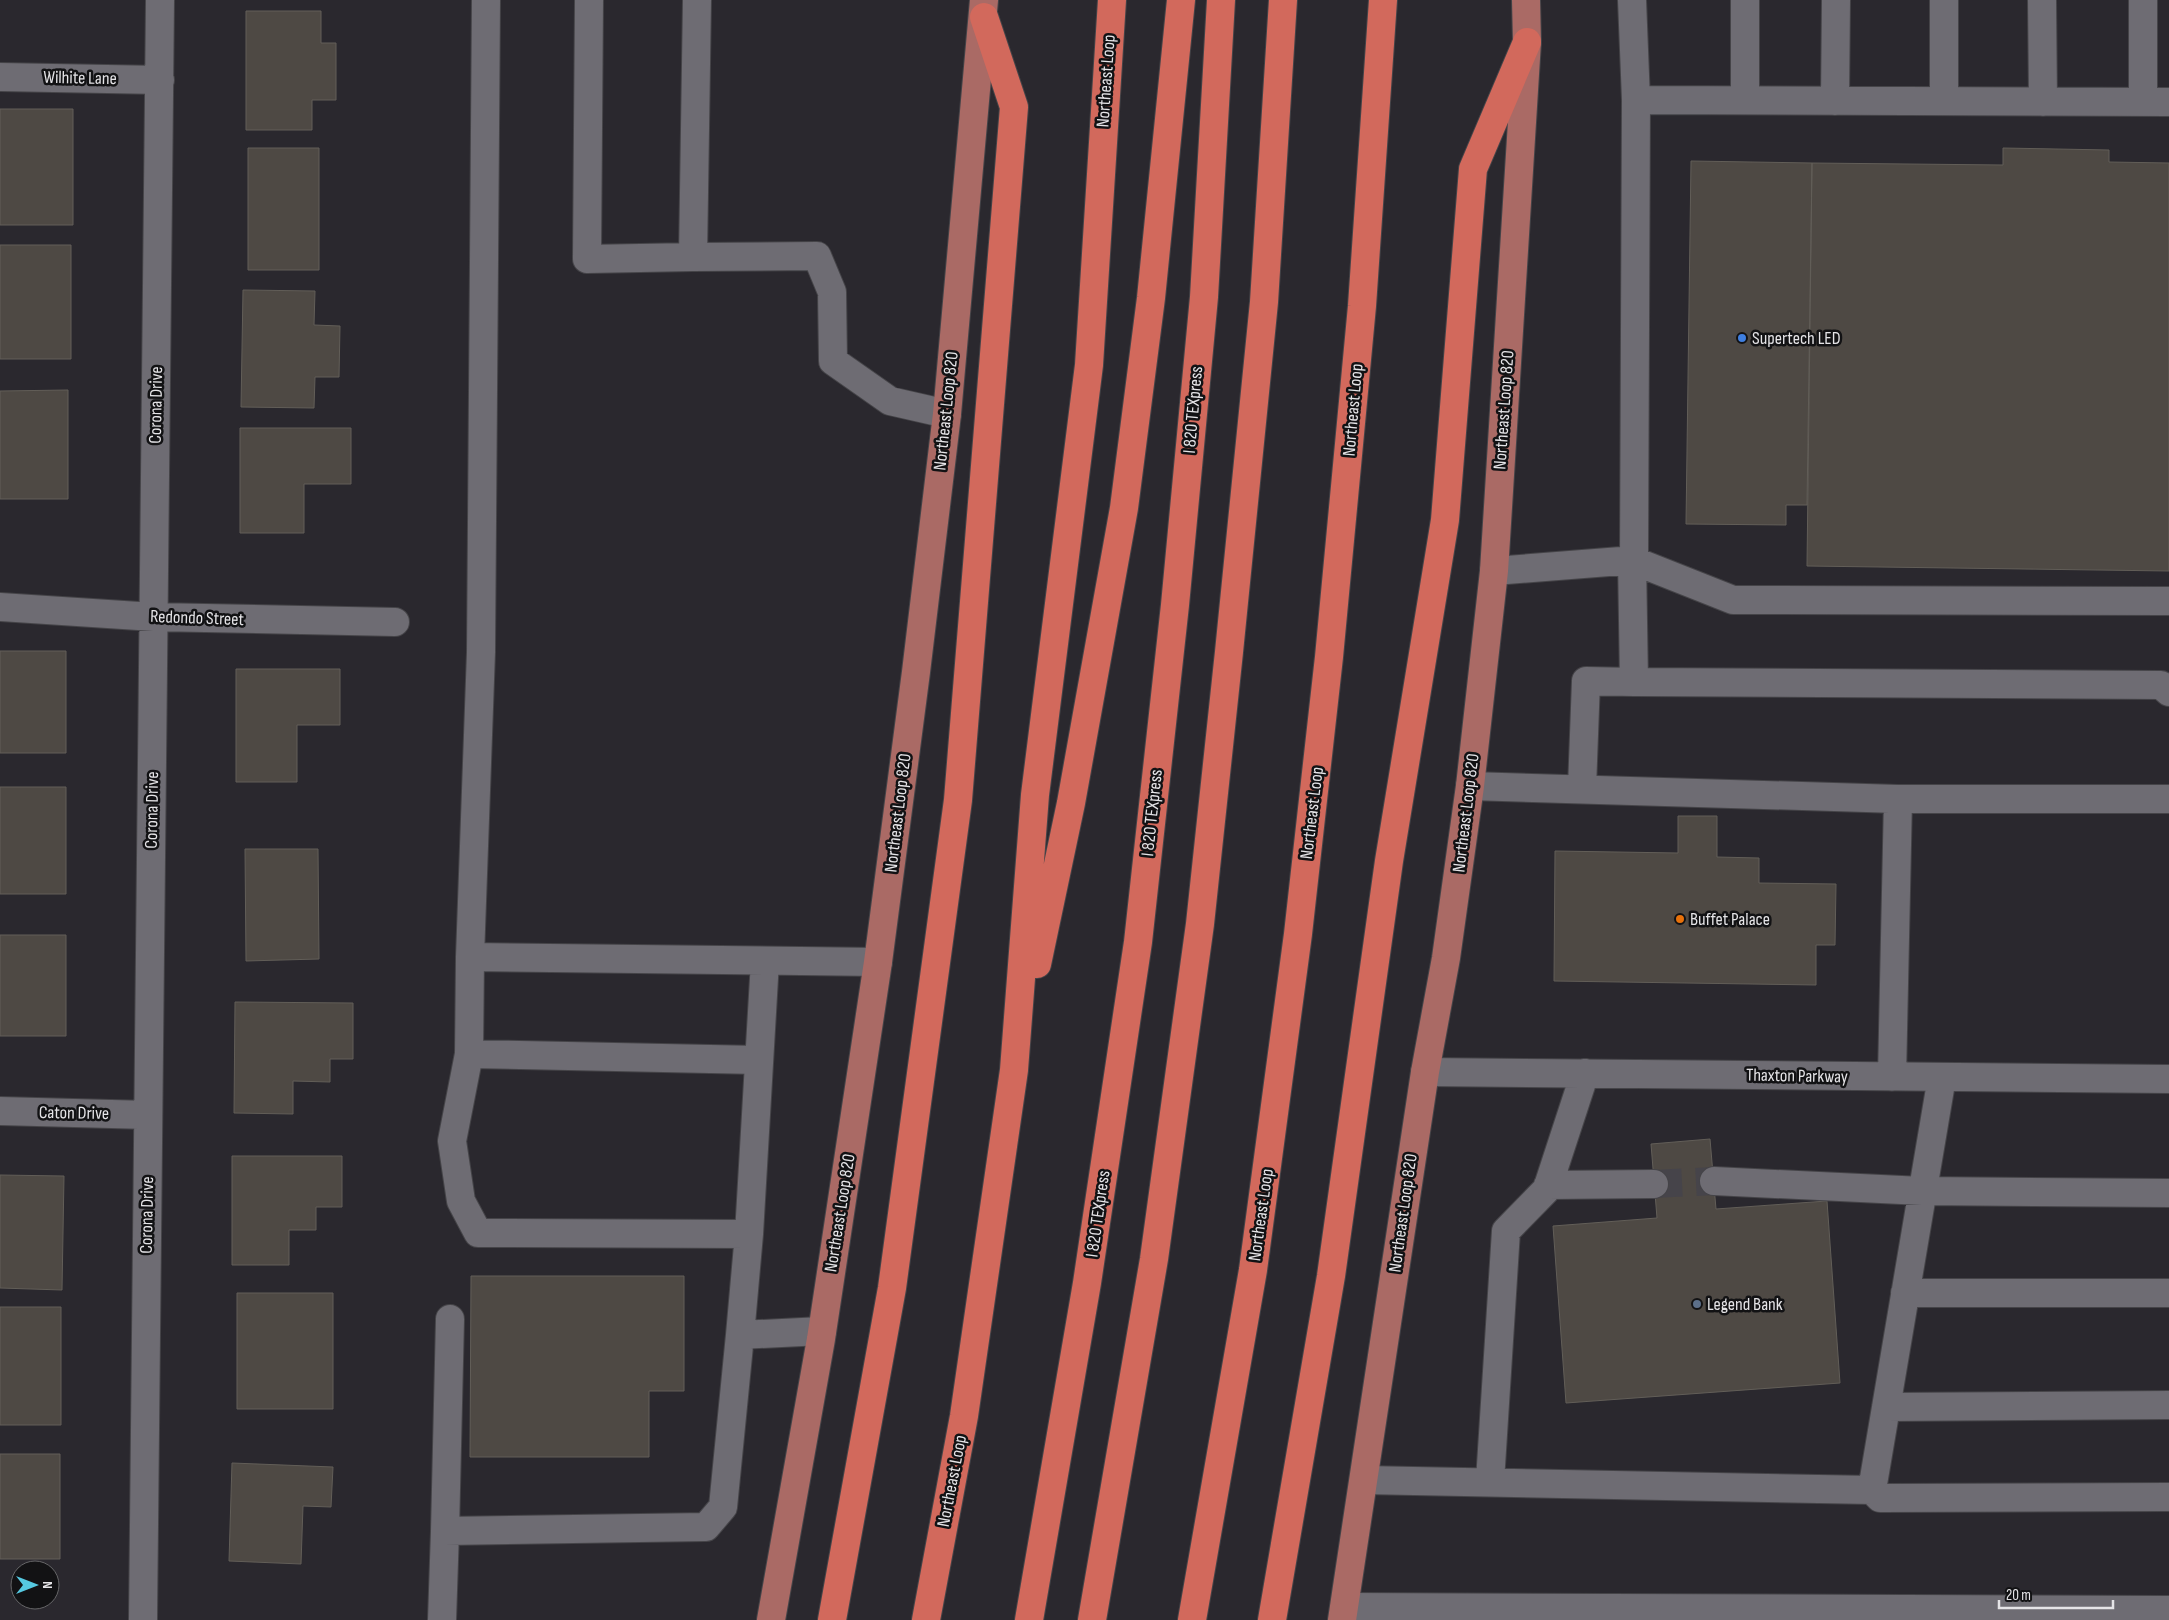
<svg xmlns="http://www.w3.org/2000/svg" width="2169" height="1620" viewBox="0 0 2169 1620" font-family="'Sofia Sans Condensed',sans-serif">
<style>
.building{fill:#4e4944;stroke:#625e58}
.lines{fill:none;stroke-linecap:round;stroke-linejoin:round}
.minor-tunnel{stroke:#46444a;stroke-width:28;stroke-dasharray:28 14;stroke-linecap:butt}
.minor-casing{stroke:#454448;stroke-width:30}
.major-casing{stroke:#454448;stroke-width:30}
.highway-casing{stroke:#454448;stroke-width:30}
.minor{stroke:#6e6c73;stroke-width:28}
.major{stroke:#aa6a65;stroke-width:28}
.highway{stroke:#d2695c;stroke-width:28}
.shop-dot{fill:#3f7fe0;stroke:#121214;stroke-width:2}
.food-dot{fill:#e8710a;stroke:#121214;stroke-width:2}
.service-dot{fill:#5c6f8a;stroke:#121214;stroke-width:2}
.labels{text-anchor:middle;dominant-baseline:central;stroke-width:5;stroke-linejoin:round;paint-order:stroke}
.street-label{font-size:18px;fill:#e5e4e7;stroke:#121214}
.poi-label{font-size:18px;fill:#e5e4e7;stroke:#121214;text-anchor:start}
</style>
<rect width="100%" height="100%" fill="#2a282e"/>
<!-- building -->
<path class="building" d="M246,11h75v32h15v57h-24v30h-66z
M0,109h73v116h-73z
M248,148h71v122h-71z
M2003,148l106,2v12l60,1v408l-362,-5 5,-403 191,2z
M1691,161l121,2 -5,342h-21v20l-100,-1z
M0,245h71v114h-71z
M243,290l72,1 -1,34 26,1 -1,51h-24l-1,31 -73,-1z
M68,390v109h-68v-108z
M240,428h111v56h-47v49h-64z
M0,651h66v102h-66z
M236,669h104v56h-43v57h-61z
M0,787h66v107h-66z
M1678,816h39v41l42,1v25l77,1 -1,61h-19v40l-262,-4 1,-130 123,2z
M245,849h73l1,110 -73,2z
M0,935h66v101h-66z
M235,1002l118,1v56h-23v23l-37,-1v33l-59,-1z
M1710,1139l6,70 111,-8 13,182 -274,20 -13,-177 104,-8 -6,-74z
M232,1156h110v51h-26v23h-27v35h-57z
M0,1175l64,1 -2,114 -62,-2z
M471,1276h213v115h-35v66h-179z
M237,1293h96v116h-96z
M0,1307h61v118h-61z
M0,1454h60v105h-60z
M232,1463l101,4 -2,40 -28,-1 -2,58 -72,-3z"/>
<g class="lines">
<!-- minor-tunnel -->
<path class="minor-tunnel" d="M1654,1184l60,-3"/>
<!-- minor casing -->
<g class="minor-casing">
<path id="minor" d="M486,0l-5,652 -11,305 -1,97 -17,87 9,60 17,32 271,1 -9,101
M589,0l-2,259 106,-2
M697,0l-4,257 124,-1 15,36 1,69 57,40 57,13
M1632,0l4,100
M1745,0v100
M1944,0v101
M2042,0l1,102
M2143,0v102
M0,77l160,3
M1835,101l1,-101
M1494,571l140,-11 2,-460 533,2
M2169,601l-436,-1 -101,-40 2,122 527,3 8,7
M0,607l154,10 241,5
M1470,786l428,13 -6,278
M1582,788l4,-107 48,1
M1898,799h271
M470,957l408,5
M469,1054l289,6
M1425,1072l744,7
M0,1111l148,4
M1714,1181l208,10 247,2
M1548,1185l106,-1
M749,1234l16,-273
M1905,1293h264
M1886,1407l283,-2
M1364,1480l508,10 70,-413
M1490,1481l16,-250 41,-42 38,-116
M1872,1490l8,8 289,-1
M445,1531l5,-212
M1345,1607l824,3
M143,1620l17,-1620
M442,1620l3,-89 261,-4 17,-20 17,-172 82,-4"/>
</g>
<!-- major casing -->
<g class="major-casing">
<path id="major" d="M771,1620l50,-281 57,-377 38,-290 31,-258 37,-414
M1342,1620l83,-548 21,-114 24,-172 24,-215 33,-529 -1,-42"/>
</g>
<!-- highway casing -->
<g class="highway-casing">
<path id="highway" d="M1037,964l34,-161 53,-295 27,-210 30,-298
M832,1620l60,-332 66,-488 56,-693 -30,-90
M926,1620l38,-204 50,-346 21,-275 54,-430 23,-365
M1029,1620l58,-337 51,-341 37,-337 29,-308 17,-297
M1092,1620l62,-361 46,-335 29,-272 35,-350 19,-302
M1192,1620l61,-350 45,-336 31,-277 33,-351 21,-306
M1272,1620l59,-344 58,-415 56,-341 28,-351 54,-127"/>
</g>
<!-- minor -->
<use href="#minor" class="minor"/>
<!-- major -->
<use href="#major" class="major"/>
<!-- highway -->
<use href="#highway" class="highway"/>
</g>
<!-- markers -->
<circle class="shop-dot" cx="1742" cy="338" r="5"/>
<circle class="food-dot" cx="1680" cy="919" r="5"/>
<circle class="service-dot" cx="1697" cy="1304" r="5"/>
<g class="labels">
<!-- street labels -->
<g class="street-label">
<text transform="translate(80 78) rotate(1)">Wilhite Lane</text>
<text transform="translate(1106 81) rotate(-86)">Northeast Loop</text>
<text transform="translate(156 405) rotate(-89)">Corona Drive</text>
<text transform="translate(1193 410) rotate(-85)">I 820 TEXpress</text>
<text transform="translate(1353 410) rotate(-85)">Northeast Loop</text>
<text transform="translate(1504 410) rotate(-86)">Northeast Loop 820</text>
<text transform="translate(946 411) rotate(-84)">Northeast Loop 820</text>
<text transform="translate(197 618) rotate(2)">Redondo Street</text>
<text transform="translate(152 810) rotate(-89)">Corona Drive</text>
<text transform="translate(898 813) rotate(-83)">Northeast Loop 820</text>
<text transform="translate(1152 813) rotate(-84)">I 820 TEXpress</text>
<text transform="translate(1312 813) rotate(-83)">Northeast Loop</text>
<text transform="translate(1466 813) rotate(-83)">Northeast Loop 820</text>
<text transform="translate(1797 1076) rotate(1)">Thaxton Parkway</text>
<text transform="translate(74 1113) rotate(1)">Caton Drive</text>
<text transform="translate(840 1213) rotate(-81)">Northeast Loop 820</text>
<text transform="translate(1403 1213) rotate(-82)">Northeast Loop 820</text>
<text transform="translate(1098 1214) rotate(-82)">I 820 TEXpress</text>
<text transform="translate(147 1215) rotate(-89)">Corona Drive</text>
<text transform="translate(1261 1215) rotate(-82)">Northeast Loop</text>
<text transform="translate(952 1481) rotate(-79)">Northeast Loop</text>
</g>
<!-- poi labels -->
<g class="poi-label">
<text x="1752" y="338">Supertech LED</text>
<text x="1690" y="919">Buffet Palace</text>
<text x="1707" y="1304">Legend Bank</text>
</g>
</g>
<!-- north arrow -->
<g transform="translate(35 1585) rotate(90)"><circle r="24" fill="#121214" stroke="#666668"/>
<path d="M0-4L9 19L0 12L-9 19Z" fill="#56c9e1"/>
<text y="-8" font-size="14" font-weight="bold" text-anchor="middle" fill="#e5e4e7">N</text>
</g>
<!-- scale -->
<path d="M1999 1600v8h114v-8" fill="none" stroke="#e5e4e7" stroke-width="2.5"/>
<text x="2006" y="1600" font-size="15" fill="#e5e4e7" stroke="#121214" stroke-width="4" paint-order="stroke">20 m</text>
</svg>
